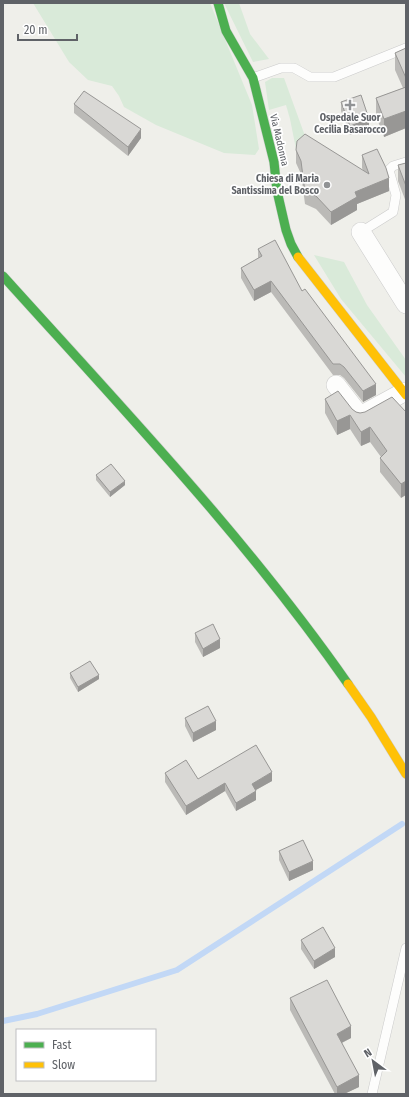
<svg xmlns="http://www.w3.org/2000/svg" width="409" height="1097" viewBox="0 0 409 1097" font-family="'Fira Sans Condensed',sans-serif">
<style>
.green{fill:#d9ead9}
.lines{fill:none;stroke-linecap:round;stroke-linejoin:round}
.stream{stroke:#c2d8f6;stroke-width:6}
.lane-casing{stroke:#cbcbcb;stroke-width:10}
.street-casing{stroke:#cbcbcb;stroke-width:20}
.fast-casing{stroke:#ccc;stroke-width:10}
.slow-casing{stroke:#ccc;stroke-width:10}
.lane{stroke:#fdfdfc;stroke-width:9}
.street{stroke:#fdfdfc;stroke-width:19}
.fast{stroke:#4caf50;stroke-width:9}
.slow{stroke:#ffc107;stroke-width:9}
.wall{fill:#bbbab7}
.shaded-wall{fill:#989795}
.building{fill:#d9d8d5;stroke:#989795}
.poi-dot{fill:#919395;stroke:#fff;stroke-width:1.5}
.labels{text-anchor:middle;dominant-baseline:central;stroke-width:3.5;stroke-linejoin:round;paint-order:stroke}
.poi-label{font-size:10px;font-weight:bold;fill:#5f6267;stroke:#fff}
.street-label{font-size:10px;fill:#5f6267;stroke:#fff}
</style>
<rect width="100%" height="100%" fill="#efefea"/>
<!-- green -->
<path class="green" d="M33,3h177l42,102 7,44 -4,6 -31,-2 -68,-28 -32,-18 -5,-11 -7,-10 -24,-6 -19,-18z
M224,3h15l11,31 19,25 -16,3z
M272,78h12l25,69 -12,7 -7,-35 -4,-14 -17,5 -4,-28z
M314,255l30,7 23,43 39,55v17l-65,-78z"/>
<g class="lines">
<!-- stream -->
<path class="stream" d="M3,1021l34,-7 140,-44 225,-146"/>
<!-- lane casing -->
<g class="lane-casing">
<path id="lane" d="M253,78l28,-10h13l16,9h24l72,-29
M361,232l32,-20 3,-17 -7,-25 4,-4 13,-4
M372,1094l34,-146"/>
</g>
<!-- street casing -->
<g class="street-casing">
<path id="street" d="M361,232l45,72
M336,385l24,31 44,-24"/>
</g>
<!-- fast casing -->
<g class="fast-casing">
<path id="fast" d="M218,3l8,28 27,47 21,84 3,29 9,39 5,14 7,13
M3,276c119,132 243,262 345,408"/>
</g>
<!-- slow casing -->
<g class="slow-casing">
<path id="slow" d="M298,257l108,138
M348,684l23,33 35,57"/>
</g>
<!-- lane -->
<use href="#lane" class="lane"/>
<!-- street -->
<use href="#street" class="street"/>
<!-- fast -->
<use href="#fast" class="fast"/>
<!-- slow -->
<use href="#slow" class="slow"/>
</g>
<!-- wall -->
<path class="wall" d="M406,48v80l-22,9 -8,-21v-18l27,-10 -8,-18v-17z
M341,102l28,25 -19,8 -9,-24z
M74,104l67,34 -13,18 -54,-43z
M296,150l67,20 -1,-2v-13l27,36 -32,13v6l-26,15 -15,-16 -11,-5 -4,-30 -5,-11z
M406,163v39l-8,-21v-16z
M258,249l44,42 74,104 -13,7 -19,-24 -4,-3h-7l-62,-83 -17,9 -13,-23v-10l17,-10z
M325,399l27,10 4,3 4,1 46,-1 -5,86 -21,-26v-14l1,-1 -11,-15 -9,4 -11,-17 -13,6 -12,-22z
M96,475l29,10 -15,12 -14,-17z
M195,633l25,15 -17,9 -8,-15z
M70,673l29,6 -21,13 -8,-14z
M185,718l31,12 -23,12 -8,-16z
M165,773l33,6 74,2 -16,9v10l-20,11 -11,-20 -39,24 -21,-33z
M279,851l34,19 -24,11 -10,-21z
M301,940l34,17 -21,12 -13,-20z
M290,998l61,40 -9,5 17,44 -15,7h-9l-45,-84z"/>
<!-- shaded-wall -->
<path class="shaded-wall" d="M406,111v17l-22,9v-18z
M369,119v8l-19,8v-9z
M141,129v9l-13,18v-9z
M389,178v13l-32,13v6l-26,15v-13l24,-20z
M271,281v11l-17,9v-11z
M376,384v11l-13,7v-11z
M350,415v14l-13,6v-14z
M370,427v15l-9,4v-14z
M125,481v4l-15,12v-5z
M406,481v14l-5,3v-14z
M220,639v9l-17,9v-8z
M99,675v4l-21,13v-5z
M216,721v9l-23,12v-9z
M272,772v9l-20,11v-8z
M225,783v8l-39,24v-9z
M256,791v9l-20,11v-8z
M313,861v9l-24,11v-9z
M335,948v9l-21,12v-8z
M351,1026v12l-14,7v-11z
M359,1075v12l-15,7h-7v-7z"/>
<!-- building -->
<path class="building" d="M406,48v30l-11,-25z
M406,87v24l-22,8 -8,-21z
M84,91l57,38 -13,18 -54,-43z
M361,95l8,24 -19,7 -9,-24z
M305,134l64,40 -7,-19 15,-6 9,19 3,10 -34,14 2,5 -26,15 -15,-16 -11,-4 -4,-31 -5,-11 1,-9z
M406,163v23l-8,-21z
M275,240l27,51 3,-2 71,95 -13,7 -19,-24 -4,-3h-7l-62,-83 -17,9 -13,-22 21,-12 -4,-7z
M338,391l14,18 4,3 4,1 5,-1 27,-15 14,15v69l-5,3 -21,-26 7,-7 -17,-24 -9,5 -11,-17 -13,6 -12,-22z
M111,464l14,17 -15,11 -14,-17z
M213,624l7,15 -17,10 -8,-16z
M90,661l9,14 -21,12 -8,-14z
M208,706l8,15 -23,12 -8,-15z
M256,745l16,27 -20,12 4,7 -20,12 -11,-20 -39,23 -21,-33 21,-13 12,19z
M303,840l10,21 -24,11 -10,-21z
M323,927l12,21 -21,13 -13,-21z
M327,980l24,46 -14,8 22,41 -22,12 -47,-89z"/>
<!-- markers -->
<g class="poi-dot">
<path d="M348 99h4v4h4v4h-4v4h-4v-4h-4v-4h4z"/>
<circle cx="327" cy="185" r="4"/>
</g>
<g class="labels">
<!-- poi labels -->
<g class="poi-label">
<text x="350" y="118">Ospedale Suor<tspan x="350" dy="12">Cecilia Basarocco</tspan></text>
<text x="319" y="179" text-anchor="end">Chiesa di Maria<tspan x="319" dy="12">Santissima del Bosco</tspan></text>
</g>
<!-- street labels -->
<g class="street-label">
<text transform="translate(279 140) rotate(77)">Via Madonna</text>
</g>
</g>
<!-- border -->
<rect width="409" height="1097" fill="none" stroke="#5f6267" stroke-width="8"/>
<!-- legend -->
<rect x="16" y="1029" width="140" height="52" fill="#ffffff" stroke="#bfc0c2"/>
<rect x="24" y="1042" width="20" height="6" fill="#4caf50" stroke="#bfc0c2"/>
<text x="52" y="1049" font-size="12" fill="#5f6267">Fast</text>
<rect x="24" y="1062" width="20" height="6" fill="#ffc107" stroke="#bfc0c2"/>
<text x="52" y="1069" font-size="12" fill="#5f6267">Slow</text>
<!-- north arrow -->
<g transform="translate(373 1061) rotate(328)" stroke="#ffffff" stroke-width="3" paint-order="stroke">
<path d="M0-3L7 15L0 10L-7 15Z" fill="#5f6267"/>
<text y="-6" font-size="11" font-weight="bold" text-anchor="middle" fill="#5f6267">N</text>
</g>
<!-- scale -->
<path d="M18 34v6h59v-6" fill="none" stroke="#5f6267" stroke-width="2"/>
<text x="24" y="34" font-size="12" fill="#5f6267" stroke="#ffffff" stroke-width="3" paint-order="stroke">20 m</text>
</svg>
